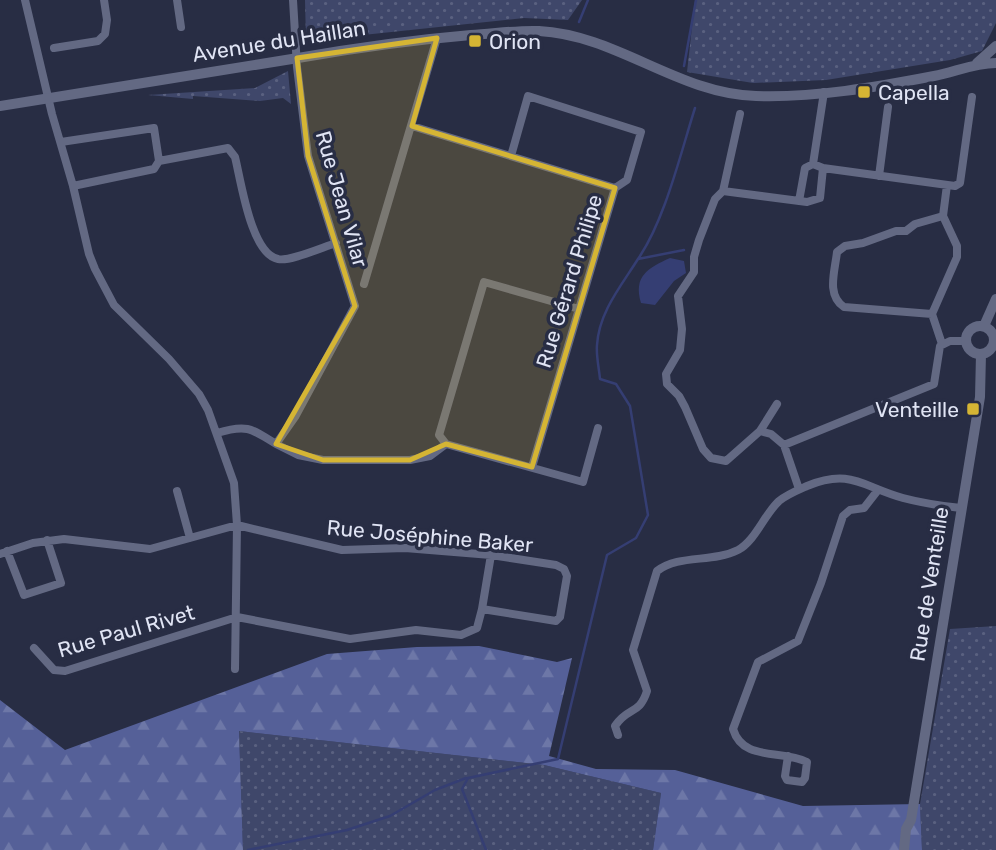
<svg xmlns="http://www.w3.org/2000/svg" width="996" height="850" viewBox="0 0 996 850" font-family="Rubik,sans-serif">
<style>
.grass{fill:url(#grass-dots)}
.forest{fill:url(#forest-firs)}
.water{fill:#353e73}
.lines{fill:none;stroke-linecap:round;stroke-linejoin:round}
.stream{stroke:#353e73;stroke-width:2.5}
.minor{stroke:#636983;stroke-width:8}
.tertiary{stroke:#636983;stroke-width:10}
.marked{fill:#d5b534;fill-opacity:0.2;stroke:#d5b534;stroke-width:5;stroke-linejoin:round}
.poi-dot{fill:#d5b534;stroke:#282d44;stroke-width:2.5}
.labels{text-anchor:middle;dominant-baseline:central;stroke-width:7;stroke-linejoin:round;paint-order:stroke}
.street-label{font-size:21px;fill:#e0e4f4;stroke:#282d44}
.poi-label{font-size:21px;fill:#e0e4f4;stroke:#282d44;text-anchor:start}
</style>
<defs>
<pattern id="grass-dots" width="8" height="8" patternUnits="userSpaceOnUse" patternTransform="scale(1.75)"><rect width="8" height="8" fill="#3f476a"/><path d="M2 2h.1M6 6h.1" fill="none" stroke="#5a6180" stroke-width="1.8" stroke-linecap="round"/></pattern>
<pattern id="forest-firs" width="22" height="20" patternUnits="userSpaceOnUse" patternTransform="scale(1.75)"><rect width="22" height="20" fill="#556098"/><path d="M5 1l3.5 6h-7zM16 11l3.5 6h-7z" fill="#6d77a7"/></pattern>
</defs>
<rect width="100%" height="100%" fill="#282d44"/>
<!-- grass -->
<path class="grass" d="M305,0h277l-14,20 -44,-2 -218,23z
M695,0h301v23l-14,28 -32,9 -124,20 -73,3 -66,-11z
M288,71l3,33 -8,-6 -23,3 -67,-5v3l-45,-4 107,-7z
M996,626v224h-74l-2,-46 30,-175z
M239,731l305,34 117,28 -8,57h-410z"/>
<!-- forest -->
<path class="forest" d="M479,646l78,16 15,-4 -23,98 47,13 79,1 128,36 117,-2 2,46h-269l8,-57 -117,-28 -305,-34 4,119h-243v-150l65,50 262,-96 90,-7z"/>
<!-- water -->
<path class="water" d="M670,258l14,3 2,12 -12,8 -19,24 -14,-2c-8,-27 7,-35 29,-45z"/>
<g class="lines">
<!-- stream -->
<path class="stream" d="M579,22l9,-22
M684,66l12,-66
M638,259c27,-39 42,-104 57,-151
M248,850l99,-20 43,-14 45,-26 31,-12
M486,850l-24,-61 6,-11 90,-19 49,-204 29,-17 12,-23 -18,-109 -14,-22 -16,-5c-1,-11 -4,-23 -3,-34 2,-33 24,-59 41,-86l46,-9"/>
<!-- minor -->
<path class="minor" d="M25,0l27,114 21,72 16,68 6,15 19,36 55,54 30,35 9,16 26,73 3,42 -2,144
M177,0l4,27
M54,48l44,-7 7,-7 2,-14 -3,-20
M740,114l-17,77 -8,8 -16,41 -5,17v15l-16,24 4,33 -2,21 -14,24 1,10 12,12 6,11 18,42 8,9 15,3 34,-30 11,3 13,11 150,-61 6,-38 10,-5h16
M412,126l203,62 -83,279
M61,142l93,-14 5,33 -5,8 -81,17
M511,156l17,-60 113,36 -14,48 -12,8
M159,161l69,-13 7,9c6,24 16,97 43,102 11,3 45,-12 58,-16
M823,168l132,18 5,-3 12,-86
M879,176l9,-69
M723,191l84,11 13,-4 3,-30 -10,-4
M799,201l6,-33 8,-4 11,-72
M943,216l4,-31
M364,284l73,-246
M932,314l-88,-7c-18,-12 -9,-36 -7,-55l8,-6 18,-3 33,-12h10l9,-7 28,-8 14,30v11l-25,57 10,30
M994,344h2
M760,431l17,-27
M217,433c29,-9 34,-5 59,11l19,-27 60,-111 -47,-150 -11,-89 -4,-67
M276,444l22,11 25,5h87l20,-4 16,-12
M446,444l-7,-9 45,-153 95,27
M446,444l137,38 15,-54
M784,445l15,44
M177,491l13,47
M7,551l17,44 37,-12 -14,-43
M0,554l33,-11 31,-4 86,10 87,-24 105,25 63,-2 86,7 65,10 8,4 3,7 -7,41 -4,4 -74,-12 -5,19 -16,7 -45,-5 -66,9 -113,-22 -172,54 -11,-1 -20,-22
M482,609l9,-54
M618,735l-3,-9c13,-20 24,-10 32,-35l-14,-41 24,-79c22,-17 55,-8 81,-21 17,-9 26,-35 41,-49 7,-6 19,-11 28,-15 44,-18 56,1 96,12 19,5 39,8 58,10
M788,756l-3,20 2,4 15,2 3,-4 2,-16c-26,-13 -64,0 -74,-33l25,-67 40,-21 23,-58 22,-67 7,-6 14,-2 14,-18"/>
<!-- tertiary -->
<path class="tertiary" d="M977,63l19,-17
M0,106c99,-16 199,-32 298,-48 57,-10 114,-18 173,-23 22,-1 45,-5 68,-4 78,4 139,63 217,65 58,2 121,-9 178,-20 21,-4 40,-13 62,-13
M966 340a14 14 0 1 1 28 0a14 14 0 1 1-28 0Z
M984,326l12,-27
M904,850l2,-21 5,-9 69,-423 1,-43"/>
</g>
<!-- marked area -->
<path class="marked" d="M437,38l-25,88 203,62 -83,279 -86,-23 -36,16h-87l-47,-16 79,-138 -47,-150 -11,-98z"/>
<!-- markers -->
<g class="poi-dot">
<rect x="468" y="34" width="14" height="14" rx="3.5"/>
<rect x="857" y="85" width="14" height="14" rx="3.5"/>
<rect x="966" y="402" width="14" height="14" rx="3.5"/>
</g>
<g class="labels">
<!-- street labels -->
<g class="street-label">
<text transform="translate(279 41) rotate(-9)">Avenue du Haillan</text>
<text transform="translate(342 199) rotate(74)">Rue Jean Vilar</text>
<text transform="translate(569 281) rotate(-73)">Rue Gérard Philipe</text>
<text transform="translate(430 536) rotate(5)">Rue Joséphine Baker</text>
<text transform="translate(929 584) rotate(-81)">Rue de Venteille</text>
<text transform="translate(126 631) rotate(-16)">Rue Paul Rivet</text>
</g>
<!-- poi labels -->
<g class="poi-label">
<text x="489" y="41">Orion</text>
<text x="878" y="92">Capella</text>
<text x="959" y="409" text-anchor="end">Venteille</text>
</g>
</g>
</svg>
